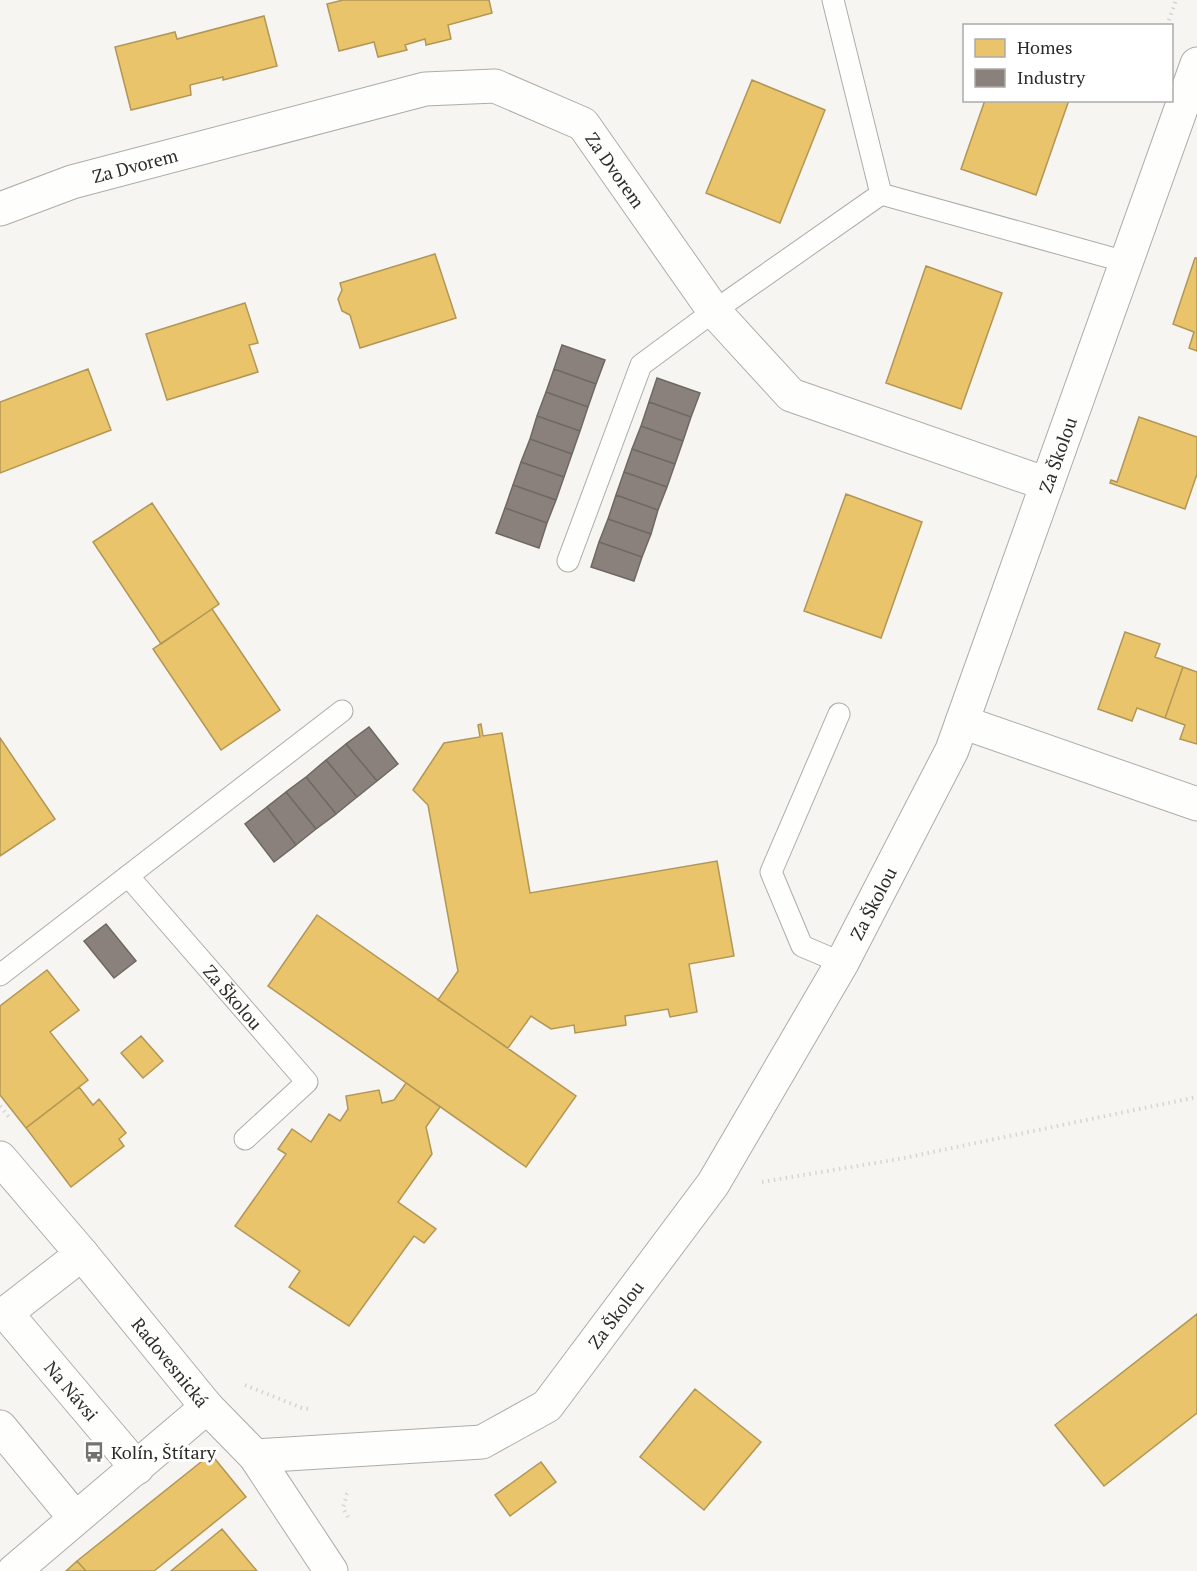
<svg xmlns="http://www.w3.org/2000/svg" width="1197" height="1571" viewBox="0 0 1197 1571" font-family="'PT Serif',serif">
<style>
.homes{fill:#e9c46a;stroke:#b19656;stroke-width:1.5}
.industry{fill:#8a817c;stroke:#6e6863;stroke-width:1.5}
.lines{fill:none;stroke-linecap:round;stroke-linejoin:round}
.lane-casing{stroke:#aeaca9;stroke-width:23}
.street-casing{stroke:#aeaca9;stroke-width:35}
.secondary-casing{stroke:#aeaca9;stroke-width:35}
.path{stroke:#d6d5d3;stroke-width:4;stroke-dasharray:1.5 4.5;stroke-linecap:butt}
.lane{stroke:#fefefd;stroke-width:21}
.street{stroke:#fefefd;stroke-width:33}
.secondary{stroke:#fefefd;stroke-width:33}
.labels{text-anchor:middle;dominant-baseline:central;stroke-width:6;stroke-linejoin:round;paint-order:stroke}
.street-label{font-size:18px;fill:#2e2c29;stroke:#fff}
.poi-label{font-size:18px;fill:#2e2c29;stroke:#fff;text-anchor:start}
</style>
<rect width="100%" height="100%" fill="#f7f5f1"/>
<!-- homes -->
<path class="homes" d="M343,0h146l3,13 -44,12 3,14 -25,6 -1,-6 -20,6 2,5 -29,7 -4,-15 -35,9 -12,-47z
M264,16l13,50 -54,14v-3l-33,8 1,10 -60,15 -16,-63 60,-15 2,7z
M752,80l73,30 -45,113 -74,-30z
M985,100h84l-33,95 -75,-26z
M435,254l21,64 -96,30 -10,-33 -8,-4 -4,-12 4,-9 -2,-7z
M1195,258h2v93l-8,-3 5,-16 -21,-8z
M926,266l76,27 -41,116 -75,-26z
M245,303l13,40 -9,2 9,27 -91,28 -21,-66z
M88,369l23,61 -111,43v-71z
M1139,417l58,20v37l-12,35 -75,-26 1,-3 6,2z
M846,494l76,28 -41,116 -77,-27z
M152,503l67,101 -58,40 -68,-102z
M212,609l68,101 -59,40 -68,-101z
M1125,632l35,12 -5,13 28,10 -18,51 -28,-10 -5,13 -34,-12z
M1183,667l14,5v72l-17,-5 5,-14 -20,-7z
M481,724l2,12 19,-3 28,160 187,-32 17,95 -45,8 8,48 -27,5 -2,-8 -43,7 1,9 -51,8 -1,-8 -23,4 -20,-13 -23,32 -70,-48 20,-29 -30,-166 -15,-15 31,-47 36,-6 -2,-12z
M0,738l55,81 -55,37z
M317,915l259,181 -50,71 -258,-181z
M47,970l32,40 -29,22 38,48 -62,48 -26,-33v-89z
M141,1036l22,25 -20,17 -22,-25z
M406,1083l34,24 -14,20 6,27 -34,48 38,27 -12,14 -10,-7 -65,90 -60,-39 11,-16 -65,-45 51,-72 -8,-5 14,-20 19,13 18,-28 11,7 8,-12 -2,-13 33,-6 3,13 12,-3z
M79,1087l14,18 6,-6 27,34 -7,6 5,7 -53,41 -45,-59z
M1197,1314v99l-93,73 -49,-61z
M695,1389l66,53 -57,68 -64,-53z
M211,1454l35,43 -92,74h-68l-9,-10z
M541,1462l15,20 -46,34 -15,-21z
M222,1529l35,42h-86z
M77,1561l9,10h-20z"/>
<!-- industry -->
<path class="industry" d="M562,345l43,15 -9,24 -42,-15z
M554,369l42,15 -8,23 -42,-15z
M657,378l43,15 -9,24 -42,-15z
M546,392l42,15 -8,24 -43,-15z
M649,402l42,15 -8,24 -42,-15z
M537,416l43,15 -8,23 -42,-15z
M641,426l42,15 -8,23 -43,-15z
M530,439l42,15 -8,23 -43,-15z
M632,449l43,15 -8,23 -43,-15z
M521,462l43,15 -8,23 -43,-15z
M624,472l43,15 -9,23 -42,-15z
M513,485l43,15 -9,23 -42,-15z
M616,495l42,15 -7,24 -43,-15z
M505,508l42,15 -8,25 -43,-15z
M608,519l43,15 -9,23 -43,-15z
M599,542l43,15 -8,24 -43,-14z
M369,727l29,37 -21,17 -31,-37z
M346,744l31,37 -20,16 -31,-37z
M326,760l31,37 -21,17 -30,-37z
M306,777l30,37 -20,15 -30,-37z
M286,792l30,37 -20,16 -29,-38z
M267,807l29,38 -22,17 -29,-38z
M106,924l30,37 -22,17 -30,-37z"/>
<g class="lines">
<!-- lane casing -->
<g class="lane-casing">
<g id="lane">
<path d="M881,194l245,68"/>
<path d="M568,561l73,-196 73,-54 167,-117 -48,-194"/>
<path d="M839,714l-68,158 31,74 40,17"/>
<path d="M128,876l214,-165"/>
<path id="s1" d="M0,975l128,-99 179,206 -62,57"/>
</g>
</g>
<!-- street casing -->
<g class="street-casing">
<g id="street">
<path id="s2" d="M0,209l72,-27 353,-93 70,-3 88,38 131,187 77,84 256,89"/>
<path d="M962,722l235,82"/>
<path id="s3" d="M82,1254l-76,59 131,155"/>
<path d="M0,1427l75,91"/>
<path id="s4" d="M255,1456l227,-14 65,-36 166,-222 129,-221 110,-213 245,-686"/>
<path d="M14,1571l193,-164"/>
</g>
</g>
<!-- secondary casing -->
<g class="secondary-casing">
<g id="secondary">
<path id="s5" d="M0,1158l82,96 125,153 48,49 76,115"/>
</g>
</g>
<!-- path -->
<path class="path" d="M1167,26l9,-26
M0,1106l9,11
M762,1182l137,-23 298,-62
M245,1385l57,23 9,1
M348,1517l-5,-9 4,-14 3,-3"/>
<!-- lane -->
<use href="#lane" class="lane"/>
<!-- street -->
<use href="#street" class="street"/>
<!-- secondary -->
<use href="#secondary" class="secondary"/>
</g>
<!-- icons -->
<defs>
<g id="bus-bare" transform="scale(1.62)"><path d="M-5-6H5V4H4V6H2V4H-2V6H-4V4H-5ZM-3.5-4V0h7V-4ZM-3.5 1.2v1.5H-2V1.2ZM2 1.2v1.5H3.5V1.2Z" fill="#74726f" stroke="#fff" stroke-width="2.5" paint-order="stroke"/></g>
</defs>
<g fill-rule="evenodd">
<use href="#bus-bare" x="94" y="1452"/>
</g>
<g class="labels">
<!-- street labels -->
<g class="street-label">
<text stroke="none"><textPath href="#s2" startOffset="142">Za Dvorem</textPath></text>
<text stroke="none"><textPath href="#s2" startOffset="664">Za Dvorem</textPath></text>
<text stroke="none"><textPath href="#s4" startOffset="1388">Za Školou</textPath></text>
<text stroke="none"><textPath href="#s4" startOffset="902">Za Školou</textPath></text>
<text stroke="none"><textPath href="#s1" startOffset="322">Za Školou</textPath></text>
<text stroke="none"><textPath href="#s4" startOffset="416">Za Školou</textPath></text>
<text stroke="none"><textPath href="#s5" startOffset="266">Radovesnická</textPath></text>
<text stroke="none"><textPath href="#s3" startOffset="198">Na Návsi</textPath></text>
</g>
<!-- poi labels -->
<g class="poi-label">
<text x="111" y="1452">Kolín, Štítary</text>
</g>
</g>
<!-- legend -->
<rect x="963" y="24" width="210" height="78" fill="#ffffff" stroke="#ababa9" stroke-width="1.5"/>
<rect x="975" y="39" width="30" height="18" fill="#e9c46a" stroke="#ababa9" stroke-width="1.5"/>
<text x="1017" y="54" font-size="18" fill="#2e2c29">Homes</text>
<rect x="975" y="69" width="30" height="18" fill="#8a817c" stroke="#ababa9" stroke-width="1.5"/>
<text x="1017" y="84" font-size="18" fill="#2e2c29">Industry</text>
</svg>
